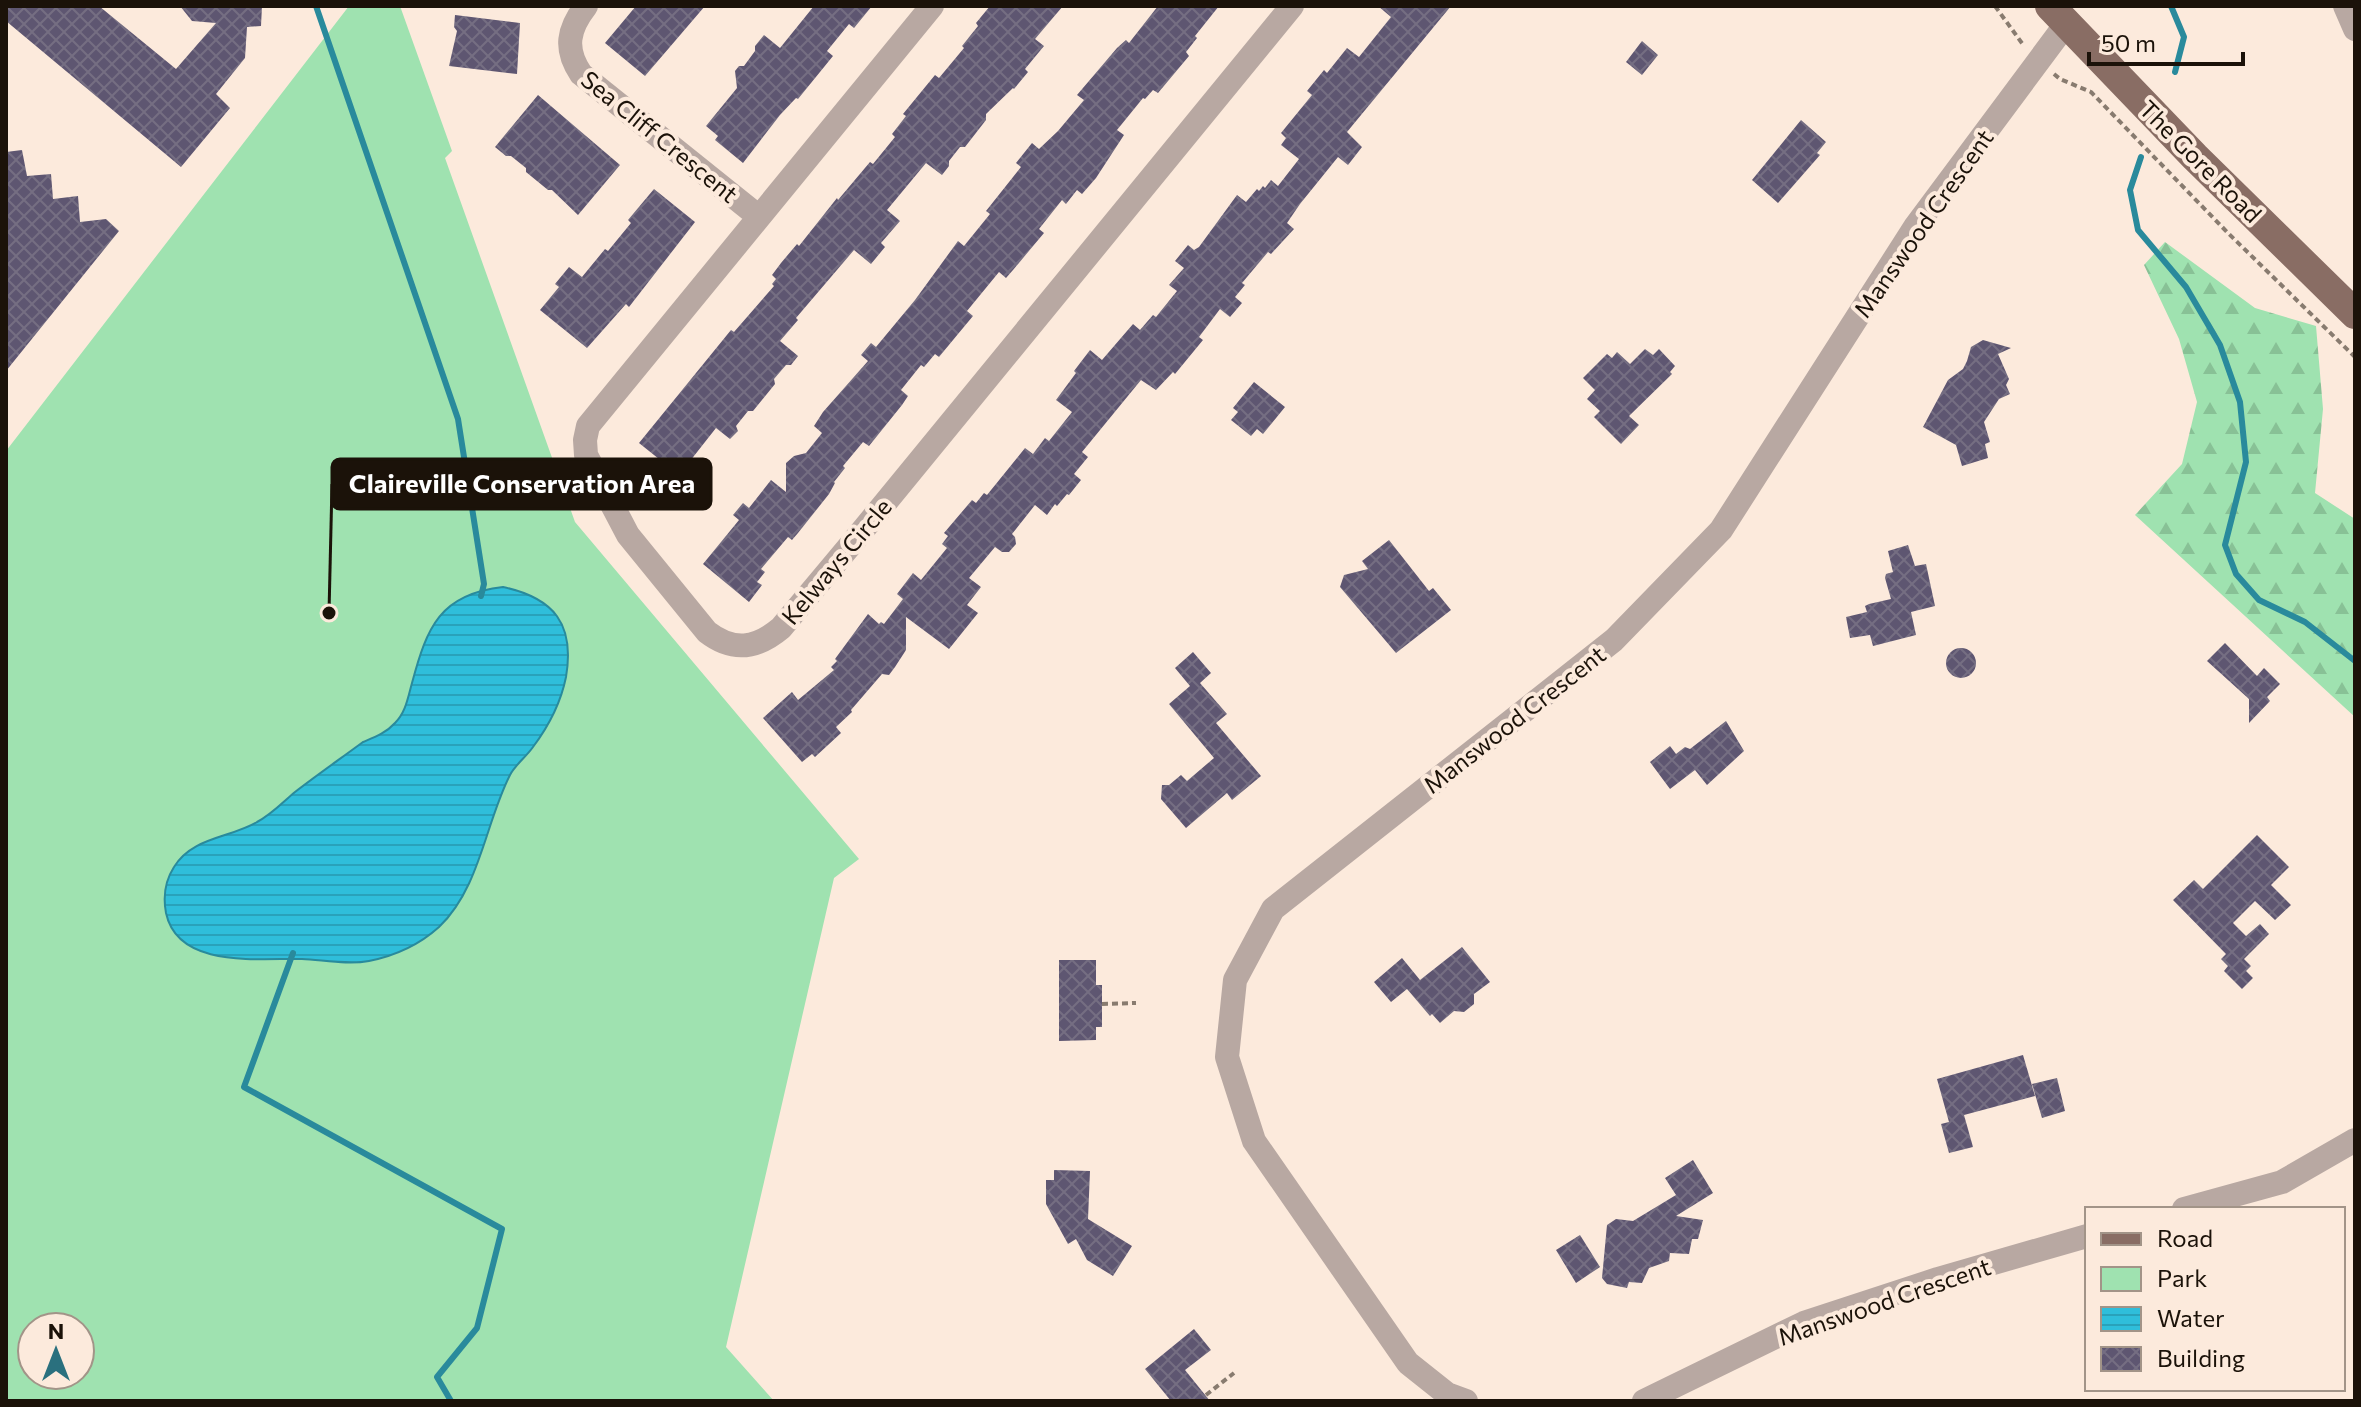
<svg xmlns="http://www.w3.org/2000/svg" width="2361" height="1407" viewBox="0 0 2361 1407" font-family="Commissioner,sans-serif">
<style>
.forest{fill:url(#forest-firs)}
.park{fill:#9fe2b0;fill-rule:evenodd}
.water{fill:url(#water-rules);stroke:#298a9c;stroke-width:2}
.lines{fill:none;stroke-linecap:round;stroke-linejoin:round}
.stream{stroke:#298a9c;stroke-width:6}
.building{fill:url(#building-cross-hatch)}
.path{stroke:#887b6f;stroke-width:4;stroke-dasharray:6 4;stroke-linecap:butt}
.minor{stroke:#b8a8a2;stroke-width:24}
.major{stroke:#896d64;stroke-width:30}
.labels{text-anchor:middle;dominant-baseline:central;stroke-width:8;stroke-linejoin:round;paint-order:stroke}
.street-label{font-size:24px;fill:#1b1209;stroke:#fceadc}
.leader{fill:none;stroke:#1b1209;stroke-width:3}
.callout-dot{fill:#1b1209;stroke:#fceadc;stroke-width:3}
.callout{fill:#1b1209;stroke:#1b1209;stroke-width:3}
.callout-label{font-size:26px;text-anchor:middle;font-weight:bold;fill:#fff}
</style>
<defs>
<pattern id="forest-firs" width="22" height="20" patternUnits="userSpaceOnUse" patternTransform="scale(2)"><rect width="22" height="20" fill="#9fe2b0"/><path d="M5 1l3.5 6h-7zM16 11l3.5 6h-7z" fill="#88c196"/></pattern>
<pattern id="water-rules" width="6" height="5" patternUnits="userSpaceOnUse" patternTransform="scale(2)"><rect width="6" height="5" fill="#2fbedb"/><path d="M0 2.5h6" fill="none" stroke="#29a2bb"/></pattern>
<pattern id="building-cross-hatch" width="8" height="8" patternUnits="userSpaceOnUse" patternTransform="scale(2)"><rect width="8" height="8" fill="#5e5671"/><path d="M0 0l8 8M0 8l8-8" fill="none" stroke="#756e82"/></pattern>
</defs>
<rect width="100%" height="100%" fill="#fceadc"/>
<!-- forest -->
<path class="forest" d="M2165,242l90,66 61,18 7,83 -8,84 40,26v198l-220,-202 47,-51 15,-62 -18,-63 -35,-74z"/>
<!-- park -->
<path class="park" d="M349,6h51l52,145 -7,7 130,364 284,337 -25,19 -108,469 48,54h-768v-950zM32,1327h48v48h-48z"/>
<!-- water -->
<path class="water" d="M503,587c51,11 72,37 63,90 -5,25 -18,50 -33,70 -7,10 -18,18 -23,28 -25,49 -30,113 -71,152 -20,18 -45,29 -70,34 -21,4 -46,-1 -67,-2 -43,-1 -124,10 -136,-46 -3,-16 -1,-32 8,-46 18,-30 56,-29 83,-45 14,-7 26,-20 38,-30 22,-17 45,-33 68,-50 12,-5 23,-9 32,-19 11,-11 13,-26 17,-40 15,-56 28,-89 91,-96z"/>
<g class="lines">
<!-- stream -->
<path class="stream" d="M316,6l142,413 26,165 -3,12
M2171,6l13,31 -9,35
M2141,157l-11,33 8,40 48,57 34,58 20,57 6,60 -21,83 11,29 23,26 46,22 50,39
M293,953l-49,134 258,142 -25,99 -40,49 14,24"/>
</g>
<!-- building -->
<path class="building" d="M6,6h93l77,63 40,-46 -24,-2 -12,-15h82l-1,20 -14,1 -2,31 -29,36 14,14 -49,59 -175,-146z
M636,6h69l-60,70 -40,-33z
M814,6h58l-18,22 -5,-4 -22,27 6,5 -35,43 -2,-1 -16,17 -37,48 -28,-23 3,-4 -12,-10 31,-38 -2,-17 4,-5h5l11,-15v-5l9,-11 16,13z
M990,6h73l-28,33 9,7 -19,23 3,3 -14,17 -1,-1 -27,26v6l-21,27h-5l-11,14v5l-7,9 -16,-12 -39,47 13,11 -19,22 4,4 -14,17 -17,-14 -58,68 2,2 -18,21 18,15 -7,9h-5l-12,14 1,5 -22,27h-5l-12,15 2,5 -8,8 -14,-11 -37,47 -40,-32 92,-113 3,2 40,-46 -2,-2 4,-5 -4,-4 9,-12 16,-19 2,2 38,-48 1,2 32,-38 3,2 22,-27 -3,-3 14,-18 -3,-2 32,-39 4,3 25,-30 -2,-2 16,-20 -2,-3z
M1158,6h61l-24,30 2,2 -11,14 3,4 -31,37 -5,-3 -8,9 -2,-1 -26,32 7,5 -28,43 -14,16 -5,-4 -11,14 -4,-4 -23,29 5,4 -31,37 -7,8 -7,-6 -32,39 6,5 -15,18 -19,23 -4,-3 -11,13 -3,-2 -20,25 7,6 -6,9 -33,41 -6,-4 -20,24 2,2 -11,14 1,1 -6,11 -31,39 -6,7 -4,-3 -27,32 4,3 -8,10 5,3 -13,17 -46,-38 36,-44 -6,-5 10,-12 6,5 22,-28 15,12v-29l8,-7 12,-3 16,-20 -8,-7 9,-14 45,-51 -7,-6 10,-12 5,4 39,-47 43,-59 6,5 26,-32 -4,-3 35,-44 -5,-4 16,-20 7,6 19,-18 26,-31 -7,-5 40,-47 9,-8 3,3z
M1378,6h73l-104,126 15,15 -14,18 -10,-8 -38,47 -13,19 7,6 -23,25 -3,-2 -26,31 3,2 -10,12 7,6 -12,14 -10,-8 -21,28 4,3 -28,34 -2,-2 -17,18 -15,-10 -59,72 6,5 -14,17 7,6 -12,15 -2,-1 -10,12 -2,-2 -8,11 -12,-10 -23,29 3,3 1,7 -7,8h-7l-7,-5 -26,31 12,9 -14,18 11,8 -29,36 -43,-32v33l-11,17 -6,8 -7,-1 -31,36 1,2 -16,15 5,6 -26,24 -3,-3 -10,8 -39,-44 29,-26 6,8 36,-30 -3,-3 6,-6 -2,-2 33,-45 11,10 2,-2 3,2 19,-25 -6,-5 16,-21 8,7 26,-32 -5,-4 6,-8 -4,-3 28,-33 4,3 8,-10 3,2 38,-47 8,6 12,-16 4,3 23,-29 -16,-12 20,-27 -2,-2 16,-21 12,10 31,-36 7,6 13,-15 3,2 21,-26 -8,-6 15,-17 -9,-7 13,-16 6,5 5,-3 38,-52 9,7 11,-13 2,2 4,-5 2,2 6,-8 7,6 21,-27 -18,-14 5,-7 -5,-5 31,-38 -5,-4 17,-21 3,3 20,-25 12,9 32,-40z
M455,15l65,8 -3,51 -68,-8 8,-35 -3,-4z
M1642,41l16,14 -16,20 -16,-13z
M538,95l82,70 -42,50 -26,-25h-4l-22,-18v-4l-15,-12h-5l-11,-9z
M1801,120l25,22 -9,11 3,2 -42,48 -26,-23z
M22,150l5,26 24,-2 2,25 25,-3 2,26 26,-3 13,12 -113,140v-219z
M654,189l41,33 -66,85 -3,-3 -39,44 -47,-38 19,-23 -4,-3 14,-17 13,10 23,-28 3,2 23,-28 -3,-3z
M1983,340l28,8 -13,6 11,25 -3,6 4,9 -11,5 -15,23 6,20 -5,2 3,14 -26,8 -6,-21 -33,-18 25,-47 15,-11 4,-8 4,-14z
M1645,349l8,6 6,-6 16,17 -5,6 2,2 -43,42 10,9 -18,19 -27,-27 6,-6 -13,-12 8,-9 -12,-12 24,-24 5,4 5,-6 13,12z
M1254,382l31,25 -22,27 -6,-5 -6,7 -20,-16 7,-8 -5,-4z
M1389,540l40,51 4,-3 18,22 -55,43 -56,-66 4,-12 24,-6 -6,-8z
M1908,545l7,21 11,-2 9,42 -24,6 5,23 -43,11 -3,-11 -20,3 -4,-21 21,-5 -2,-6 4,-2 22,-5 -6,-21 1,-4 7,-2 -5,-21z
M2225,643l32,33 7,-8 16,16 -13,13 3,4 -21,22v-24l-42,-38z
M1946 663a15 15 0 1 1 30 0a15 15 0 1 1-30 0Z
M1193,652l18,21 -11,10 27,31 -11,9 45,53 -29,24 -5,-7 -41,35 -25,-29 1,-14h7l12,-10 6,6 27,-23 -45,-54 21,-18 -15,-18z
M1726,721l18,30 -37,34 -12,-15 -25,19 -20,-27 20,-16 6,8 9,-7 5,2z
M2257,835l32,32 -18,18 20,20 -16,15 -20,-19 -22,22 13,13 14,-12 9,10 -25,25 7,7 -5,5 7,7 -11,11 -18,-18 4,-5 -7,-7 5,-5 -53,-54 21,-20 9,9z
M1462,947l28,35 -16,12v10l-10,8 -10,-1 -14,12 -8,-9 -2,2 -23,-27 -16,13 -17,-20 28,-24 18,22z
M1059,960h37v25h6v42h-6v13l-37,1z
M2023,1055l12,41 -71,19 9,32 -24,6 -8,-29 8,-2 -12,-43z
M2057,1078l8,33 -23,7 -10,-34z
M1693,1160l20,33 -37,23 27,4 -5,19h-6l-3,15 -19,-1 -1,8 -20,7 -7,15 -13,-1 -2,6 -20,-4 -5,-6 5,-53 9,-6 17,2 43,-26 -11,-17z
M1054,1170l36,1 -2,48 44,27 -19,30 -26,-16 -11,-21 -8,5 -22,-40v-24h8z
M1580,1235l20,32 -24,16 -20,-33z
M1194,1329l17,21 -26,20 25,31h-39l-26,-32z"/>
<g class="lines">
<!-- path -->
<path class="path" d="M1995,6l29,40
M2054,74l6,5 31,13 137,141 127,124
M1102,1004l34,-1
M1206,1395l28,-22"/>
<!-- minor -->
<path class="minor" d="M586,6c-18,23 -22,43 -5,68l178,143
M932,6l-344,420 -3,14 1,15 42,80 79,97c26,20 49,17 74,-4l77,-92 434,-530
M2345,6l10,23
M2184,1209l98,-27 73,-42
M1466,1401l-19,-7 -39,-31 -154,-222 -27,-84 8,-77 38,-71 341,-269 107,-110 194,-303 151,-203
M1644,1401l160,-78 134,-44 149,-43"/>
<!-- major -->
<path class="major" d="M2050,6l145,151 160,157"/>
</g>
<g class="labels">
<!-- street labels -->
<g class="street-label">
<text transform="translate(660 136) rotate(39)">Sea Cliff Crescent</text>
<text transform="translate(2201 161) rotate(45)">The Gore Road</text>
<text transform="translate(1923 223) rotate(-55)">Manswood Crescent</text>
<text transform="translate(836 561) rotate(-50)">Kelways Circle</text>
<text transform="translate(1514 719) rotate(-38)">Manswood Crescent</text>
<text transform="translate(1884 1301) rotate(-19)">Manswood Crescent</text>
</g>
</g>
<!-- callouts -->
<path class="leader" d="M329 613L332 484"/>
<circle class="callout-dot" cx="329" cy="613" r="8"/>
<rect class="callout" x="332" y="459" width="379" height="50" rx="8"/>
<g class="callout-label">
<text x="522" y="493">Claireville Conservation Area</text>
</g>
<!-- border -->
<rect width="2361" height="1407" fill="none" stroke="#1b1209" stroke-width="16"/>
<!-- legend -->
<rect x="2085" y="1207" width="260" height="184" fill="#fceadc" stroke="#a29488" stroke-width="2"/>
<rect x="2101" y="1233" width="40" height="12" fill="#896d64" stroke="#a29488" stroke-width="2"/>
<text x="2157" y="1247" font-size="24" fill="#1b1209">Road</text>
<rect x="2101" y="1267" width="40" height="24" fill="#9fe2b0" stroke="#a29488" stroke-width="2"/>
<text x="2157" y="1287" font-size="24" fill="#1b1209">Park</text>
<rect x="2101" y="1307" width="40" height="24" fill="url(#water-rules)" stroke="#a29488" stroke-width="2"/>
<text x="2157" y="1327" font-size="24" fill="#1b1209">Water</text>
<rect x="2101" y="1347" width="40" height="24" fill="url(#building-cross-hatch)" stroke="#a29488" stroke-width="2"/>
<text x="2157" y="1367" font-size="24" fill="#1b1209">Building</text>
<!-- north arrow -->
<g transform="translate(56 1351)"><circle r="38" fill="#fceadc" stroke="#a29488" stroke-width="2"/>
<path d="M0-6L14 30L0 20L-14 30Z" fill="#2a707e"/>
<text y="-12" font-size="22" font-weight="bold" text-anchor="middle" fill="#1b1209">N</text>
</g>
<!-- scale -->
<path d="M2089 52v12h154v-12" fill="none" stroke="#1b1209" stroke-width="4"/>
<text x="2101" y="52" font-size="24" fill="#1b1209" stroke="#fceadc" stroke-width="6" paint-order="stroke">50 m</text>
</svg>
